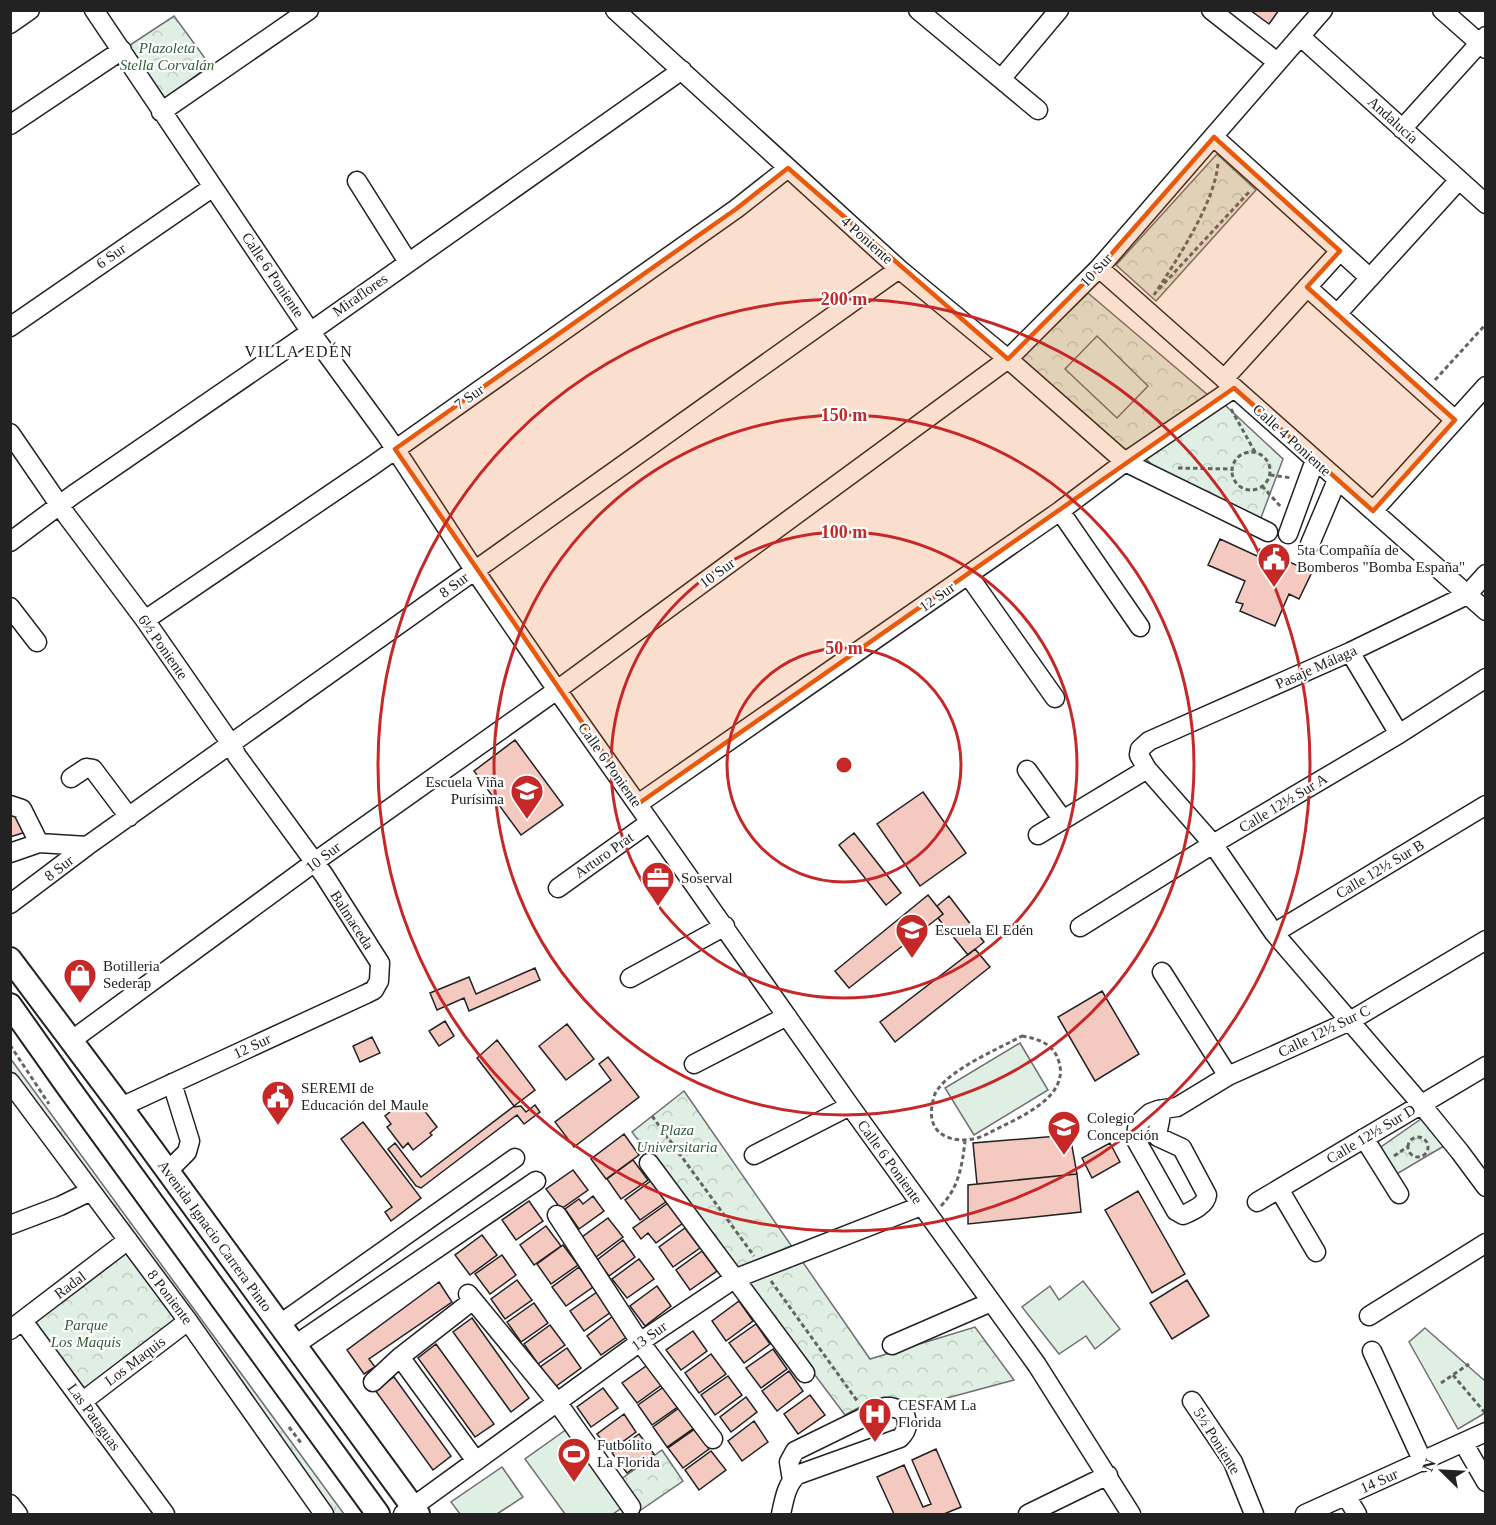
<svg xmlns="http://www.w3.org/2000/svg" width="1496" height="1525" font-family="Georgia,serif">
<defs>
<pattern id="grass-tufts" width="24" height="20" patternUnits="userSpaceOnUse" patternTransform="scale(1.5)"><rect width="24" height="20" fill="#e0efe3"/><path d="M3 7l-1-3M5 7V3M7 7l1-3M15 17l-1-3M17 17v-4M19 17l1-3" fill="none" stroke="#c0cdc2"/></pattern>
<pattern id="forest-crowns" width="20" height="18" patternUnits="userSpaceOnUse" patternTransform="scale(1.5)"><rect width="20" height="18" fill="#e0efe3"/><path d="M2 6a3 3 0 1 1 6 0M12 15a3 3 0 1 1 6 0" fill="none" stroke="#c0cdc2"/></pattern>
</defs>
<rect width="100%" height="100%" fill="#fff"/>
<path fill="url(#grass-tufts)" stroke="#6f6f6f" stroke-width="1.5" d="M10,1058L344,1514H334L190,1314L11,1074Z"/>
<path fill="url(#forest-crowns)" stroke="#6f6f6f" stroke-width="1.5" d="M174,16L210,65L161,102L124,49Z
M1217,154L1256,190L1156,301L1116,265Z
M1088,293L1209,396L1112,462L1008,371Z
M1225,405L1283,459L1259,523L1169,481L1145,458Z
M684,1091L870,1359L975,1327L1014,1380L936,1401L875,1399L845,1415L632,1132Z
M1421,1119L1444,1146L1395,1175L1378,1149Z
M127,1247L180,1319L76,1398L20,1327Z
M662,1450L683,1481L638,1512L617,1482Z"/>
<path fill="#e0efe3" stroke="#6f6f6f" stroke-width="1.5" d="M1097,336L1148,386L1117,418L1065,369Z
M1020,1043L1048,1090L974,1135L945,1088Z
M1083,1281L1120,1329L1095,1349L1086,1336L1059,1354L1022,1307L1050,1286L1059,1300Z
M1425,1328L1485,1381V1413L1458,1429L1409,1342Z
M567,1429L623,1507L613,1514H565L525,1459Z
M502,1467L523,1497L497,1514H460L451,1502Z"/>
<path fill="#f3c9c0" stroke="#222" stroke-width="1.5" d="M1250,10H1279L1269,24Z
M1220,539L1257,556L1260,549L1312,572L1299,599L1289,594L1275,626L1240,611L1243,604L1236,602L1245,581L1208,565Z
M515,740L563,805L521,835L474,771Z
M923,792L966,853L920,886L877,824Z
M18,812L26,832L10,837V816Z
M854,833L901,893L886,905L839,845Z
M928,895L943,914L849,988L835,971Z
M949,896L984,942L968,955L938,918L943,914L937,906Z
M975,949L990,967L895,1042L880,1022Z
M535,968L540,980L469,1011L464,998L437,1010L430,993L469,977L476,994Z
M1102,991L1139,1054L1095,1081L1058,1017Z
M445,1021L454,1036L439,1046L429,1031Z
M567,1024L594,1059L566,1080L539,1046Z
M372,1037L380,1053L360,1062L353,1046Z
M497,1040L535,1090L514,1106L477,1058Z
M608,1057L639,1097L574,1147L555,1122L611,1080L599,1064Z
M417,1101L437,1127L430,1133L432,1135L413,1150L408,1143L403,1148L387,1127L391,1124L385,1116L400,1104L405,1111Z
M535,1105L540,1112L524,1124L517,1115L421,1188L416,1186L388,1149L395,1143L421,1177L513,1107L521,1106L526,1112Z
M363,1122L421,1198L391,1221L385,1212L392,1207L341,1139Z
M624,1134L639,1155L606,1179L591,1159Z
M1070,1135L1077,1174L977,1184L973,1143Z
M1110,1143L1120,1162L1092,1178L1082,1158Z
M633,1160L648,1180L621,1199L607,1179Z
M573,1170L588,1190L561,1209L546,1189Z
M1077,1174L1081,1212L968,1224V1185Z
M652,1180L667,1201L640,1220L625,1200Z
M1138,1191L1185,1274L1152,1293L1105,1210Z
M593,1196L604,1211L579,1229L565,1209L579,1199L583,1204Z
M529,1201L543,1221L516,1240L502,1220Z
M668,1203L683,1223L656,1243L648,1233L641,1239L633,1228Z
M608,1218L623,1237L596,1257L582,1237Z
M546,1226L561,1246L534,1265L520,1245Z
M685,1228L700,1248L673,1267L659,1247Z
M482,1235L497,1255L470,1275L455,1255Z
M623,1240L635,1257L609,1276L597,1260Z
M563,1245L578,1265L551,1284L537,1264Z
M702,1251L717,1271L690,1290L676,1270Z
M502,1255L516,1275L490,1294L475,1274Z
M639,1259L654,1279L627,1298L612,1279Z
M579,1267L593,1287L566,1306L552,1287Z
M517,1280L532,1300L505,1319L491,1299Z
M1187,1280L1209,1316L1172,1339L1150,1303Z
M439,1282L452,1302L369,1359L375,1367L364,1374L347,1350Z
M657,1286L671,1306L645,1326L630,1306Z
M597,1292L611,1312L584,1331L570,1311Z
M739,1301L753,1321L726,1341L712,1321Z
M534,1303L548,1323L521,1342L507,1322Z
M613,1316L628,1336L601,1355L587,1336Z
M472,1318L529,1398L511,1412L453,1332Z
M756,1324L770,1344L744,1363L729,1343Z
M550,1325L565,1345L538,1364L524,1344Z
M693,1331L707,1351L681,1370L666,1350Z
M436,1344L494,1424L475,1437L418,1358Z
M567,1348L581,1368L555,1387L540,1367Z
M773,1349L787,1369L761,1388L746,1368Z
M711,1354L726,1374L699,1393L685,1373Z
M649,1364L663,1384L637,1403L622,1383Z
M789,1371L803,1391L777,1411L762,1391Z
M728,1376L742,1395L715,1415L701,1395Z
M394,1377L451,1456L433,1470L375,1390Z
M665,1386L679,1406L652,1425L638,1405Z
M603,1388L618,1408L591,1427L577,1407Z
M810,1395L825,1415L798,1434L784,1414Z
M746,1397L757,1412L731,1432L720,1417Z
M679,1408L694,1428L667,1447L653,1427Z
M624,1414L636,1432L610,1451L597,1434Z
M754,1421L768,1442L742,1461L728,1441Z
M695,1429L709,1449L683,1468L668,1448Z
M639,1434L654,1454L627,1473L612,1453Z
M936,1449L961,1507L944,1514H894L877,1477L904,1465L923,1507L931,1504L912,1460Z
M711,1451L726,1470L699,1490L685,1470Z"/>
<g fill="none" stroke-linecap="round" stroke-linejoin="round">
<defs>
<path id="minor" d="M94,10L310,331L386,435L475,571L557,690L850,1106L1037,1365L1131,1514
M615,10L899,269L1008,359L1125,462L1268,532
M918,10L1038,110
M1211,10L1277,62
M1442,10L1486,49
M10,24L30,10
M1301,37L1486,204
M1001,79L1059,10
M161,112L309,10
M10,125L122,50
M1402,129L1486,36
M1214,137L1370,278
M357,181L408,262
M1099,268L1486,611
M1307,287L1455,420
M1337,314L1459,180
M10,327L213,187
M1224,379L1340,251
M10,433L67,516L145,620L231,744L237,756L324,875L380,963L379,981L374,990L366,994L121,1107
M1060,511L1140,627
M1373,511L1486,386
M1288,534L1315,460
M10,542L73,495L293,344L682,70
M1310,544L1337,480
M1486,574L1467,595L1350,652L1149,741L1140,749L1139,755L1147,769L1213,844L1274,933L1421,1104L1460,1152L1486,1187
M968,575L1055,698
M10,607L37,642
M145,620L372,466L736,209L788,168
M1350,652L1399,734
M1027,770L1063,820
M71,778L86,768L93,769L129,817
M638,804L1060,511L1125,462L1234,388
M10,805L22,809L39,843L10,853
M1038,835L1147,769
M39,843L87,846
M558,888L650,822
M10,904L87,846L899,269
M1080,927L1213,844L1399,734L1486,678
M1274,933L1486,805
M1162,972L1228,1076
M630,978L725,926
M72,1040L323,856L557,690L1008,359L1099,268L1323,10
M694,1064L787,1016
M10,1082L188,1321L324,1514
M1158,1110C1164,1119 1156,1127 1158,1137L1182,1148L1207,1195C1206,1205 1192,1211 1183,1215L1176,1211L1136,1140L1137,1128L1141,1121L1150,1113L1158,1110L1177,1107L1228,1076L1350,1021L1486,940
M1364,1138L1399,1194
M754,1155L850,1106
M649,1163L805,1373
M168,1171L187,1152L190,1141L172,1083
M1279,1189L1316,1252
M1257,1202L1486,1066
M557,1215L640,1342L713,1439
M10,1225L60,1206L91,1191
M468,1294L557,1402L631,1507
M1369,1316L1486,1243
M23,1321L165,1514
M280,1324L515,1158
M10,1330L128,1240
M295,1345L536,1181
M892,1345L991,1302
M1372,1351L1423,1462
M400,1357L476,1461
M373,1382L400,1357L472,1301
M83,1401L188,1321
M1192,1401L1233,1462L1254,1514
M1464,1444L1486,1482
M1346,1496L1357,1514
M10,1504L18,1514
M403,1514L640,1342L734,1279L921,1206
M781,1514C784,1501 786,1485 797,1475L900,1438C909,1429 908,1423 904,1411L891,1407H885L795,1451L789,1462L792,1480
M1028,1514L1108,1475
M1305,1514L1486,1432"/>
<path id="major" d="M10,959L121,1107L418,1514
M10,1005L68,1087L378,1514"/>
</defs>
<use href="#minor" stroke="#222" stroke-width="21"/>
<use href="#major" stroke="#222" stroke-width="26"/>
<path stroke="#646464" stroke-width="3" stroke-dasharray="4.5 3" stroke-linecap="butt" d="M1159,289L1250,191
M1154,295C1176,261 1215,203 1218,163
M1435,380L1486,324
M1231,409L1255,452
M1232 471a19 19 0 1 1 38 0a19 19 0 1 1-38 0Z
M1178,468L1233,469
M1270,475L1292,478
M1262,486L1281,507
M1022,1036C1039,1039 1054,1044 1059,1062C1070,1099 1015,1119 989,1133C965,1147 926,1141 932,1106C933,1101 934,1093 938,1089C953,1068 998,1049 1022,1036Z
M10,1045L49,1104
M652,1116L754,1256
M1408 1147a10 10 0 1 1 20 0a10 10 0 1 1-20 0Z
M1394,1156L1407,1147
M941,1206C959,1187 962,1166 965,1141
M771,1281L858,1402
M1453,1375L1486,1414
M1441,1383L1469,1364
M289,1427L301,1443"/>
<use href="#minor" stroke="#fff" stroke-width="18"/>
<use href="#major" stroke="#fff" stroke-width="22"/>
</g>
<path fill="#e8590c" fill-opacity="0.2" stroke="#e8590c" stroke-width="4.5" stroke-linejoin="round" d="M1214,137L1340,251L1307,287L1455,420L1373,511L1234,388L638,804L395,449L736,209L788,168L1008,359L1099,268Z"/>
<g fill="none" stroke="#c62828" stroke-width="3">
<circle cx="844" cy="765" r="117"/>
<circle cx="844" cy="765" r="233"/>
<circle cx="844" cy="765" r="350"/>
<circle cx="844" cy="765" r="466"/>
</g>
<defs>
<symbol id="civic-pin" viewBox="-11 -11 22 30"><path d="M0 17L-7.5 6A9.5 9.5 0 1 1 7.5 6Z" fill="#c62828" stroke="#fff"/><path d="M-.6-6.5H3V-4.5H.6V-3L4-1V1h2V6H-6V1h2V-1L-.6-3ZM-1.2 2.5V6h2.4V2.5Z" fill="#fff"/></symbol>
<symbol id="school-pin" viewBox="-11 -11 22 30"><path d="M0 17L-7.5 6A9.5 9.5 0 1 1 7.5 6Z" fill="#c62828" stroke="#fff"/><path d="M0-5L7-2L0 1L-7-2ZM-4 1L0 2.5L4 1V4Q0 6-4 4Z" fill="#fff"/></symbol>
<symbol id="office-pin" viewBox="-11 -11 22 30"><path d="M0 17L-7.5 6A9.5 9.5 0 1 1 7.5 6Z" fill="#c62828" stroke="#fff"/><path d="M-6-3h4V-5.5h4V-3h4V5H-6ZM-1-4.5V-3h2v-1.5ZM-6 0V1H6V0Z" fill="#fff"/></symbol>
<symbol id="shop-pin" viewBox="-11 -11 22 30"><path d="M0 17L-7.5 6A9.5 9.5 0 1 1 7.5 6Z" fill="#c62828" stroke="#fff"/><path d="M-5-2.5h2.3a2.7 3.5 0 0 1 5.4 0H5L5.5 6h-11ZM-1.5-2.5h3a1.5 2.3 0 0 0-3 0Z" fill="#fff"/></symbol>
<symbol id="hospital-pin" viewBox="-11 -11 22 30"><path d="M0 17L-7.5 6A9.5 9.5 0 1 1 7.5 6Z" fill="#c62828" stroke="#fff"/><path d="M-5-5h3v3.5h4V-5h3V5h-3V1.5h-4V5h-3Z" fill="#fff"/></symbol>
<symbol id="stadium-pin" viewBox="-11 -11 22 30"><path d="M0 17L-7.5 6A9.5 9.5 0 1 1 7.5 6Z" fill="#c62828" stroke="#fff"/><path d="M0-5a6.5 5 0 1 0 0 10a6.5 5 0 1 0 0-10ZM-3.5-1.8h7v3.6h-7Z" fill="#fff"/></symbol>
</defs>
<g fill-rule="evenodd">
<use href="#civic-pin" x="1255" y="540" width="38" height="52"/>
<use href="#school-pin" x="508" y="772" width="38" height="52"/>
<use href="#office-pin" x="639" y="859" width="38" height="52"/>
<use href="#school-pin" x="893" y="911" width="38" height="52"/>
<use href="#shop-pin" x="61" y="956" width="38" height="52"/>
<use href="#civic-pin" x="259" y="1078" width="38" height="52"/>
<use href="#school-pin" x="1045" y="1108" width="38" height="52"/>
<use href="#hospital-pin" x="856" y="1395" width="38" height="52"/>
<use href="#stadium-pin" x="555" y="1435" width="38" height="52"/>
</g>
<g text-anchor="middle" stroke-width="4.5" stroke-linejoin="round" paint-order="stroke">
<g font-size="15" font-style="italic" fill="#2f5e38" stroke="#fff">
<text x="167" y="53">Plazoleta<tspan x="167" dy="17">Stella Corvalán</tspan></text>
<text x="677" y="1135">Plaza<tspan x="677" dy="17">Universitaria</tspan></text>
<text x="86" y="1330">Parque<tspan x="86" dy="17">Los Maquis</tspan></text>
</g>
<g font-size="15" fill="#222" stroke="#fff">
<text transform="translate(1393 120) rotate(42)" y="5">Andalucía</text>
<text transform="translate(867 240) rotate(42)" y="5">4 Poniente</text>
<text transform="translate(111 256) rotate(-35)" y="5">6 Sur</text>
<text transform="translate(1096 270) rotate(-47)" y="5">10 Sur</text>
<text transform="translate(273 275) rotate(56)" y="5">Calle 6 Poniente</text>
<text transform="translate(360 295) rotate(-35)" y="5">Miraflores</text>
<text transform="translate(469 397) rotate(-35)" y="5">7 Sur</text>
<text transform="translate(1292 440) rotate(42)" y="5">Calle 4 Poniente</text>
<text transform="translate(717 573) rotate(-36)" y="5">10 Sur</text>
<text transform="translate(454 585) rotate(-36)" y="5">8 Sur</text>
<text transform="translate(937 597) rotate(-35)" y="5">12 Sur</text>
<text transform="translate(163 647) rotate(55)" y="5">6½ Poniente</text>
<text transform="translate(1316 667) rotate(-24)" y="5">Pasaje Málaga</text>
<text transform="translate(610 765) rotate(55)" y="5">Calle 6 Poniente</text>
<text transform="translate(1283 803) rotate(-31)" y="5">Calle 12½ Sur A</text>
<text transform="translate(604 855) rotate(-35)" y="5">Arturo Prat</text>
<text transform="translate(323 857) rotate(-37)" y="5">10 Sur</text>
<text transform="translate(59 868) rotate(-37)" y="5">8 Sur</text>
<text transform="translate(1380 869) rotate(-31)" y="5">Calle 12½ Sur B</text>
<text transform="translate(352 920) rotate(57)" y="5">Balmaceda</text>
<text transform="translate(1324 1031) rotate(-26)" y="5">Calle 12½ Sur C</text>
<text transform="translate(252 1046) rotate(-25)" y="5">12 Sur</text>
<text transform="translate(1371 1134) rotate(-31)" y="5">Calle 12½ Sur D</text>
<text transform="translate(890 1162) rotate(54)" y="5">Calle 6 Poniente</text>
<text transform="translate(215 1236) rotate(54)" y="5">Avenida Ignacio Carrera Pinto</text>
<text transform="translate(70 1285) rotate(-37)" y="5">Radal</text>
<text transform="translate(170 1297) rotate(53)" y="5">8 Poniente</text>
<text transform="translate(649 1336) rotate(-35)" y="5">13 Sur</text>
<text transform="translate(135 1361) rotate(-37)" y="5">Los Maquis</text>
<text transform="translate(94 1417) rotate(54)" y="5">Las Pataguas</text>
<text transform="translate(1217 1441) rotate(58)" y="5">5½ Poniente</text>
<text transform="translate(1379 1481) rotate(-24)" y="5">14 Sur</text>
</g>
<g font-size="15" fill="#222" stroke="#fff" text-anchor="start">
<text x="1297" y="555">5ta Compañía de<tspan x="1297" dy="17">Bomberos "Bomba España"</tspan></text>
<text x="504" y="787" text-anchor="end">Escuela Viña<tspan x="504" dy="17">Purísima</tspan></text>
<text x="681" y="883">Soserval</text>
<text x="935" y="935">Escuela El Edén</text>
<text x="103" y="971">Botilleria<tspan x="103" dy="17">Sederap</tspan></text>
<text x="301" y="1093">SEREMI de<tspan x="301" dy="17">Educación del Maule</tspan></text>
<text x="1087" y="1123">Colegio<tspan x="1087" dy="17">Concepción</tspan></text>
<text x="898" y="1410">CESFAM La<tspan x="898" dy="17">Florida</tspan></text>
<text x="597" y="1450">Futbolito<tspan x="597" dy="17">La Florida</tspan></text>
</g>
<g font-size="16" letter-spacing="1.5" fill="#222" stroke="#fff">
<text x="299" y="357">VILLA EDÉN</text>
</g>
</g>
<circle cx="844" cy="765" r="9" fill="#c62828" stroke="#fff" stroke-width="3"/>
<g font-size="18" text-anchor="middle" font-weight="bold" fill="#c62828" stroke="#fff" stroke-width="4.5" stroke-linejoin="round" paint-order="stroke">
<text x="844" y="305">200 m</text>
<text x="844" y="421">150 m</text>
<text x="844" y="538">100 m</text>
<text x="844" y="654">50 m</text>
</g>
<rect width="1496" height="1525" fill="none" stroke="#222222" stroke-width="24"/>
<g transform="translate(1442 1471) rotate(294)" stroke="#ffffff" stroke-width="4.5" paint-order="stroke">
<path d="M0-4.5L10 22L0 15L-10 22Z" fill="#222222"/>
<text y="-9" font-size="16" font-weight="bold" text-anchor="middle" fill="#222222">N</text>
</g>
</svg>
